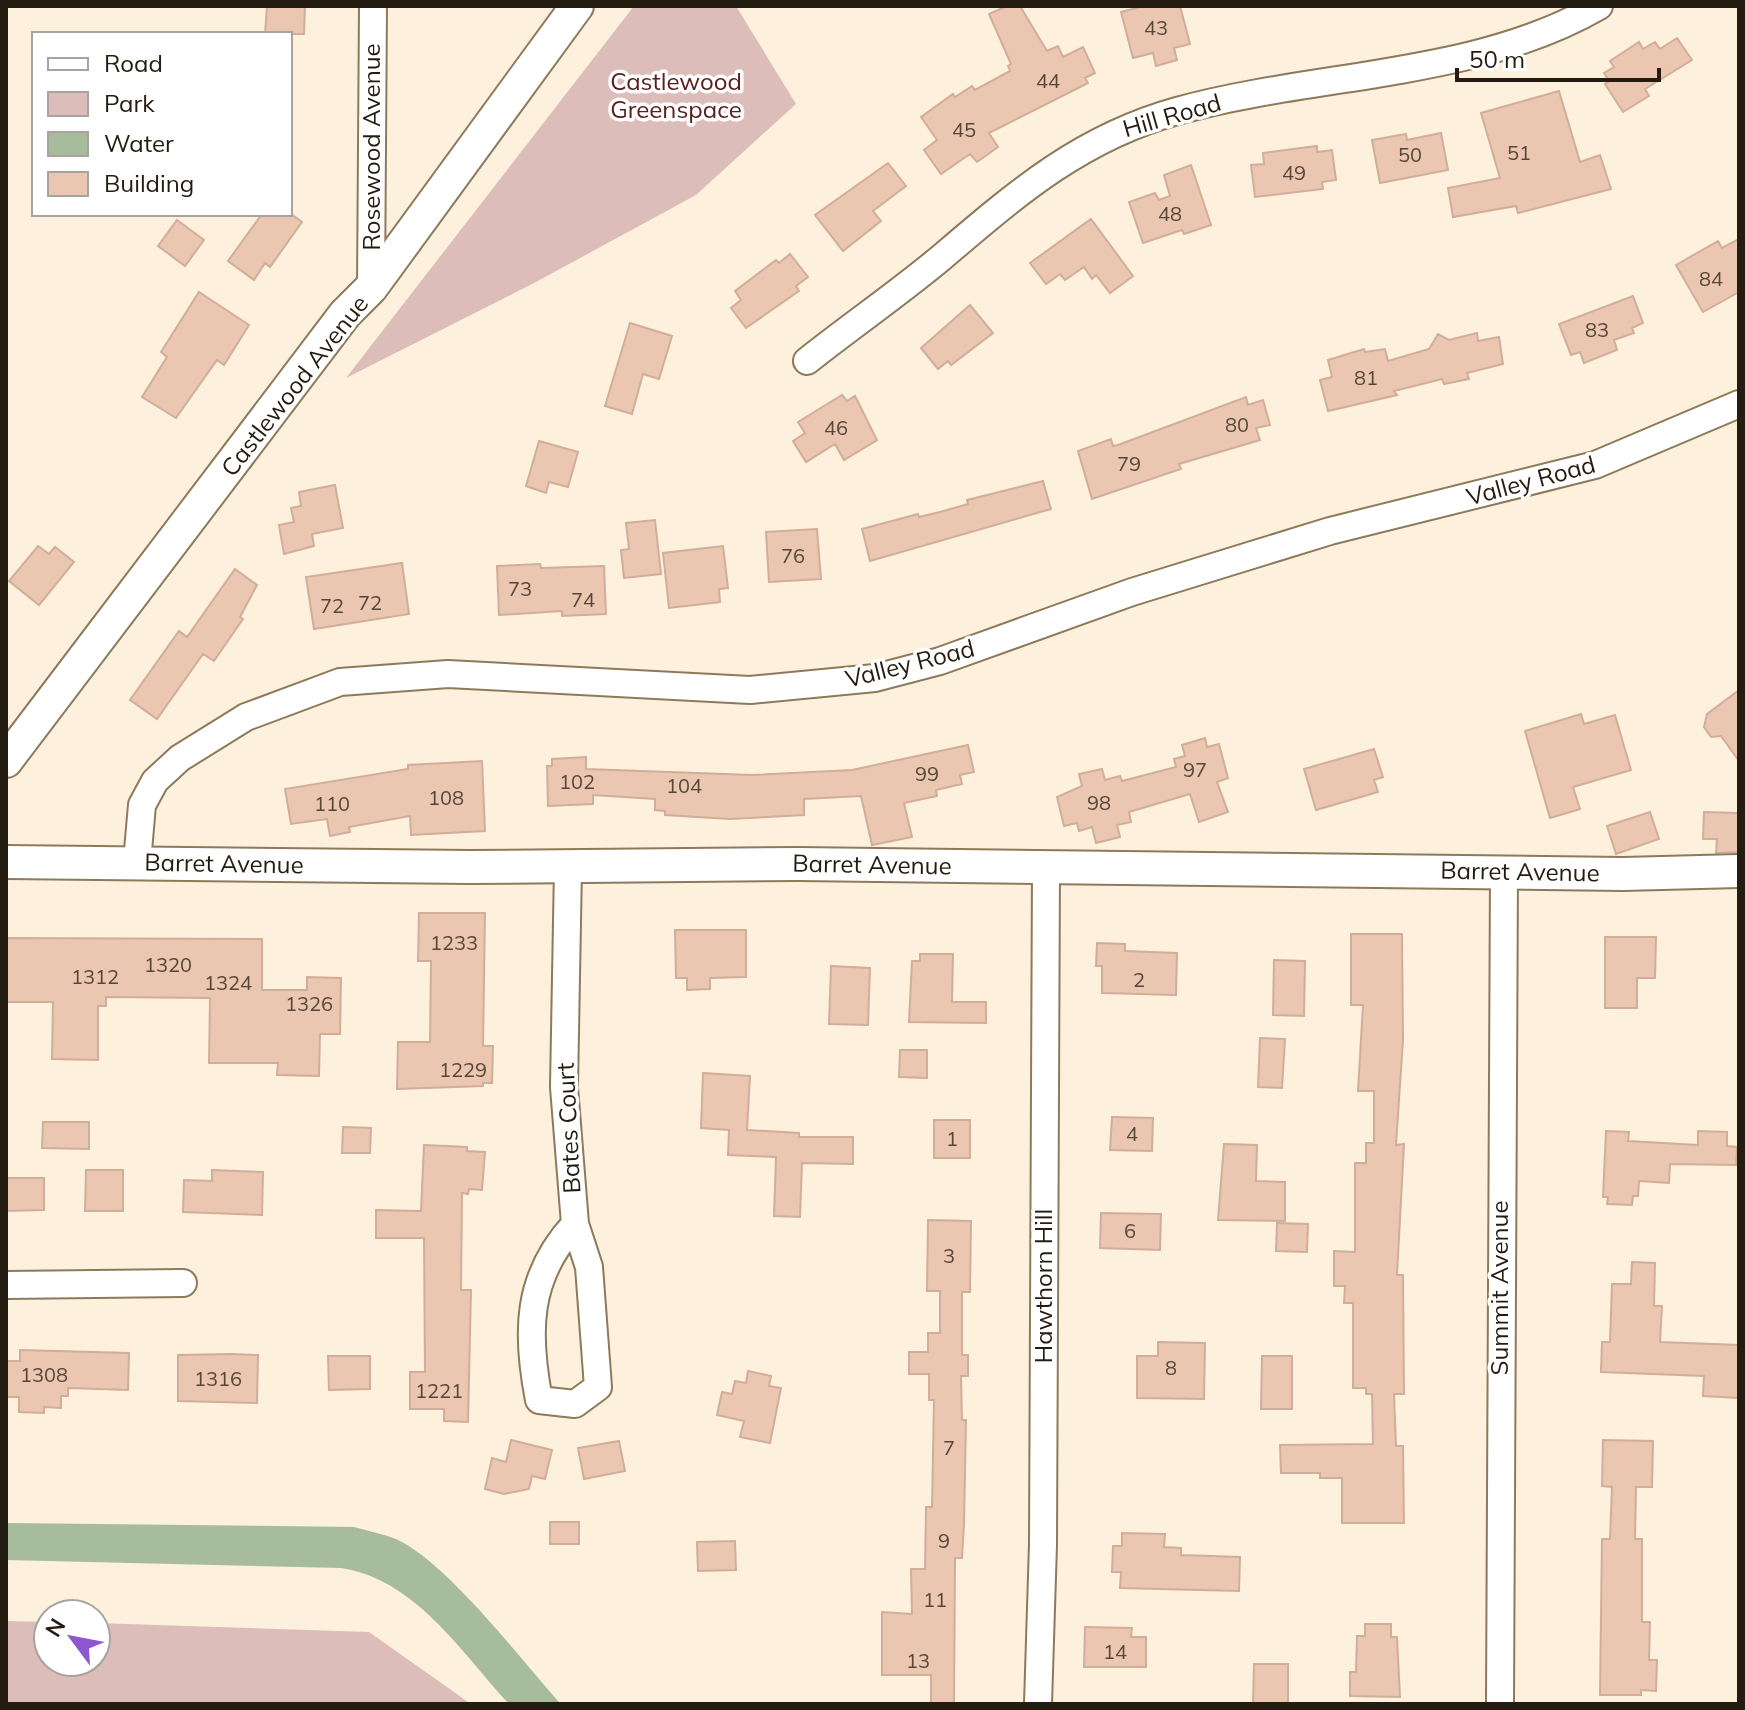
<svg xmlns="http://www.w3.org/2000/svg" width="1745" height="1710" font-family="Mulish,sans-serif">
<rect width="100%" height="100%" fill="#fdf0dc"/>
<path fill="#dcbdba" d="M634,6H736L796,104L696,195L536,282L346,378Z
M6,1621L48,1622V1662H96V1623L369,1632L471,1704H6Z"/>
<path fill="#a6bc9b" d="M6,1523L354,1527C368,1531 383,1534 396,1539C447,1562 521,1660 561,1704H509C461,1652 415,1579 341,1568L6,1560Z"/>
<path fill="#ebc6b1" stroke="#d1ae9a" stroke-width="2" d="M267,6H305L304,34H265Z
M1007,6H1020L1047,51L1058,46L1063,57L1083,47L1095,73L1085,78L1088,83L989,133L998,147L977,162L970,154L941,174L924,150L937,140L921,117L953,94L955,97L972,86L975,90L1010,71L1008,66L1011,64L989,14Z
M1144,6H1180L1190,44L1174,48L1177,60L1156,66L1153,53L1133,58L1121,12Z
M1677,38L1692,60L1645,89L1649,96L1623,112L1605,84L1609,81L1604,73L1614,67L1610,61L1639,42L1643,49L1655,42L1660,49Z
M1559,91L1580,162L1600,155L1611,189L1518,213L1516,206L1453,217L1448,188L1500,178L1481,113Z
M1441,133L1448,170L1380,183L1372,140L1406,134L1407,140Z
M1317,146V152L1332,150L1336,180L1322,182L1323,189L1255,197L1251,165L1264,164L1263,153Z
M888,163L906,186L873,211L881,221L843,251L815,215Z
M1191,165L1211,225L1184,234L1182,230L1143,243L1129,202L1155,193L1159,200L1170,196L1164,175Z
M262,214H291L302,222L270,267L265,263L254,280L228,261Z
M1091,219L1133,276L1110,293L1096,275L1092,279L1084,267L1065,280L1060,274L1046,284L1030,263Z
M177,220L204,240L185,266L158,246Z
M1739,239V292L1703,312L1676,265L1718,241L1722,248Z
M790,254L808,277L796,286L799,291L746,328L731,308L741,300L735,291L776,260L779,263Z
M199,292L249,325L224,365L217,360L176,418L142,397L167,357L161,352Z
M1633,296L1643,323L1632,328L1634,333L1614,340L1617,350L1584,363L1580,352L1571,355L1559,324Z
M970,305L993,333L951,365L948,361L938,369L921,348Z
M630,323L672,336L659,379L643,374L632,414L605,406Z
M1477,333L1478,341L1499,337L1503,364L1467,373L1469,379L1444,384L1442,379L1394,391L1397,395L1328,411L1320,380L1332,377L1328,360L1364,349L1365,352L1385,349L1388,361L1429,349L1438,334L1449,340Z
M842,395L847,401L855,396L877,440L844,460L835,444L806,462L793,441L805,433L798,422Z
M1246,397L1248,405L1263,400L1270,425L1256,428L1260,440L1179,464L1181,469L1092,499L1078,451L1111,439L1113,446L1118,445Z
M539,441L578,452L568,487L549,482L546,493L526,486Z
M1043,481L1051,509L870,561L862,529L918,514L919,517L940,512L968,504L967,500Z
M335,485L343,528L312,534L314,546L284,554L279,525L294,522L291,508L301,506L299,492Z
M655,520L661,574L624,578L621,550L629,549L626,523Z
M817,529L821,579L769,582L766,532Z
M38,546L49,554L55,547L74,562L39,605L9,581Z
M723,546L728,588L719,589L720,602L669,608L663,553Z
M402,563L409,614L314,629L306,577Z
M540,564L541,568L604,566L606,614L562,616V611L499,615L497,566Z
M235,569L257,585L240,617L243,619L214,661L203,654L157,719L130,700L179,631L187,637Z
M1739,690V761L1721,736L1711,737L1704,727L1707,714Z
M1581,714L1584,724L1615,715L1631,770L1573,787L1580,809L1550,818L1525,731Z
M1205,738L1207,747L1219,744L1228,778L1217,782L1228,812L1199,822L1190,794L1129,812L1131,822L1117,825L1120,837L1096,843L1092,827L1079,831L1077,823L1064,826L1057,797L1082,786L1079,774L1102,769L1105,780L1120,776L1122,781L1176,767L1174,759L1185,756L1182,745Z
M968,745L974,772L960,775L962,784L936,790L937,796L904,803L912,837L872,845L861,796L804,799V815L730,819L665,815V811L655,810V799L593,795V804L548,806L547,766H552V759L586,757V769L752,775L852,770Z
M1374,749L1383,777L1374,780L1378,792L1316,810L1304,769Z
M482,761L485,831L411,835L410,816L349,827L350,832L330,836L327,819L291,824L285,789L408,769V765Z
M1650,812L1659,839L1616,854L1607,826Z
M1704,812L1739,813V852L1716,853L1717,839H1703Z
M419,913H485L483,1046H493L492,1083H483V1086L397,1089L398,1042H430L431,961H418Z
M675,930H746V977L710,978V989L687,990V978H676Z
M1351,934H1402L1403,1040L1396,1145L1404,1144L1397,1275H1403L1404,1394H1394L1396,1446H1403L1404,1523H1342V1478H1320V1473H1281L1280,1445L1373,1444L1372,1394H1366V1388H1353V1303H1344L1345,1286H1334V1251L1355,1252V1163H1366V1143H1374V1091H1358L1363,1005H1351Z
M1605,937H1656L1655,978H1637V1008H1605Z
M6,938L262,939V990H307V977L341,978L340,1034H320L319,1076L277,1075L278,1063H209L210,998L106,997V1006H98V1060L52,1059L53,1002H6Z
M1097,943L1125,944V951L1177,953L1176,995L1102,993V966H1096Z
M920,954H953L952,1002H986V1023L909,1022L912,961H920Z
M1274,960L1305,961L1304,1016L1273,1015Z
M831,966L870,968L868,1025L829,1024Z
M1260,1038L1285,1039L1282,1088L1258,1087Z
M900,1050H927V1078L899,1077Z
M703,1073L750,1076L747,1130L799,1133V1137H853V1164L802,1163L800,1217L774,1216L776,1157L728,1155L729,1130L701,1128Z
M1112,1117L1153,1118L1152,1151L1110,1150Z
M934,1120H970V1158H934Z
M43,1122H89V1149L42,1148Z
M343,1127L371,1128L370,1153H342Z
M1606,1131L1629,1132L1628,1141L1698,1145V1131L1727,1132V1146L1737,1147L1736,1165L1670,1164L1669,1183L1639,1181L1638,1196H1633L1632,1205L1607,1204L1608,1197H1603Z
M1224,1144L1257,1145L1256,1181L1285,1182V1221L1218,1220Z
M424,1145L467,1147V1151L485,1152L482,1190L469,1189L468,1194L462,1193L461,1290H471L468,1422L444,1421V1409H410V1372H425L424,1238H376V1210L421,1211Z
M86,1170H123V1211H85Z
M212,1170L263,1172L262,1215L183,1212L184,1180L212,1181Z
M6,1178H44V1210L6,1211Z
M1101,1213L1161,1214L1160,1250L1100,1248Z
M928,1220L971,1221L970,1292H962V1355H968V1376H961L962,1420H966L964,1524L962,1558H955L954,1704H931V1675H882V1612L912,1614L911,1569H925L926,1507H932L934,1400H929V1374H909V1352H928V1333H940V1291H927Z
M1277,1223L1308,1224L1307,1252L1276,1251Z
M1632,1262L1655,1263L1654,1306H1662L1660,1342L1739,1345L1738,1398L1703,1396L1704,1376L1601,1372L1602,1342H1610L1612,1284H1631Z
M1158,1342L1205,1343L1204,1399L1137,1398V1356H1158Z
M20,1350L129,1353L128,1390L68,1388V1396H61V1408L44,1407V1413L19,1412V1397H6V1361H20Z
M231,1354L258,1355L257,1403L178,1401V1355Z
M328,1356H370V1389L329,1390Z
M1262,1356H1292V1409H1261Z
M748,1371L771,1376L769,1386L781,1388L770,1443L740,1437L744,1421L717,1415L722,1392L732,1394L735,1381L746,1383Z
M511,1440L552,1450L545,1479L532,1476L529,1489L504,1494L485,1489L492,1458L506,1462Z
M1603,1440L1653,1441L1652,1487H1636L1635,1539H1642V1622H1650L1649,1660H1657L1656,1691L1641,1690V1695H1600L1602,1539H1610L1612,1487L1602,1486Z
M619,1441L625,1471L584,1479L578,1448Z
M550,1522H579V1544H550Z
M1122,1533L1165,1534L1164,1547L1181,1548V1555L1240,1557L1239,1591L1120,1588L1121,1572H1112L1113,1546H1122Z
M735,1541L736,1570L698,1571L697,1542Z
M1365,1624H1391V1637H1397L1400,1697L1350,1696V1672H1356L1357,1636H1365Z
M1085,1627L1132,1628L1131,1637H1146V1667H1084Z
M1254,1664H1288V1704H1253Z"/>
<g fill="none" stroke-linecap="round" stroke-linejoin="round">
<defs>
<path id="minor" d="M371,288L373,6
M807,361C851,326 899,293 942,257C1016,194 1080,138 1177,111C1313,73 1475,78 1599,6
M137,862L142,805L155,781L180,758L246,717L340,682L448,674L750,690L875,678L940,661L1132,592L1330,531L1595,465L1739,404
M568,867L564,1087L575,1224L589,1267L598,1387L575,1404L539,1400C526,1333 526,1277 575,1224
M6,1285L183,1283
M1038,1704L1043,1544L1046,867
M1500,1704L1504,873"/>
<path id="tertiary" d="M6,761L345,314L371,288L577,6
M6,862L470,867L798,864L1623,874L1739,871"/>
</defs>
<use href="#minor" stroke="#8d7a5b" stroke-width="30"/>
<use href="#tertiary" stroke="#8d7a5b" stroke-width="36"/>
<use href="#minor" stroke="#fff" stroke-width="26"/>
<use href="#tertiary" stroke="#fff" stroke-width="32"/>
</g>
<g text-anchor="middle" stroke-width="7" stroke-linejoin="round" paint-order="stroke">
<g font-size="20" fill="#564638">
<text x="1156" y="35">43</text>
<text x="1048" y="88">44</text>
<text x="964" y="137">45</text>
<text x="1519" y="160">51</text>
<text x="1410" y="162">50</text>
<text x="1294" y="180">49</text>
<text x="1170" y="221">48</text>
<text x="1711" y="286">84</text>
<text x="1597" y="337">83</text>
<text x="1366" y="385">81</text>
<text x="1237" y="432">80</text>
<text x="836" y="435">46</text>
<text x="1129" y="471">79</text>
<text x="793" y="563">76</text>
<text x="520" y="596">73</text>
<text x="583" y="607">74</text>
<text x="370" y="610">72</text>
<text x="332" y="613">72</text>
<text x="1195" y="777">97</text>
<text x="927" y="781">99</text>
<text x="577" y="789">102</text>
<text x="684" y="793">104</text>
<text x="446" y="805">108</text>
<text x="1099" y="810">98</text>
<text x="332" y="811">110</text>
<text x="454" y="950">1233</text>
<text x="168" y="972">1320</text>
<text x="95" y="984">1312</text>
<text x="1139" y="987">2</text>
<text x="228" y="990">1324</text>
<text x="309" y="1011">1326</text>
<text x="463" y="1077">1229</text>
<text x="1132" y="1141">4</text>
<text x="952" y="1146">1</text>
<text x="1130" y="1238">6</text>
<text x="949" y="1263">3</text>
<text x="1171" y="1375">8</text>
<text x="44" y="1382">1308</text>
<text x="218" y="1386">1316</text>
<text x="439" y="1398">1221</text>
<text x="949" y="1455">7</text>
<text x="944" y="1548">9</text>
<text x="935" y="1607">11</text>
<text x="1115" y="1659">14</text>
<text x="918" y="1668">13</text>
</g>
<g font-size="24" fill="#58211f" stroke="#fff">
<text x="676" y="90">Castlewood<tspan x="676" dy="28">Greenspace</tspan></text>
</g>
<g font-size="24" fill="#241c10" stroke="#fff">
<text transform="translate(1172 116) rotate(-16)" y="8">Hill Road</text>
<text transform="translate(372 147) rotate(-90)" y="8">Rosewood Avenue</text>
<text transform="translate(295 386) rotate(-52)" y="8">Castlewood Avenue</text>
<text transform="translate(1531 481) rotate(-15)" y="8">Valley Road</text>
<text transform="translate(910 664) rotate(-14)" y="8">Valley Road</text>
<text transform="translate(224 864) rotate(1)" y="8">Barret Avenue</text>
<text transform="translate(872 865) rotate(1)" y="8">Barret Avenue</text>
<text transform="translate(1520 872) rotate(1)" y="8">Barret Avenue</text>
<text transform="translate(569 1128) rotate(-93)" y="8">Bates Court</text>
<text transform="translate(1044 1286) rotate(-90)" y="8">Hawthorn Hill</text>
<text transform="translate(1500 1288) rotate(-90)" y="8">Summit Avenue</text>
</g>
</g>
<rect width="1745" height="1710" fill="none" stroke="#241c10" stroke-width="16"/>
<rect x="32" y="32" width="260" height="184" fill="#ffffff" stroke="#a7a49f" stroke-width="2"/>
<rect x="48" y="58" width="40" height="12" fill="#ffffff" stroke="#a7a49f" stroke-width="2"/>
<text x="104" y="72" font-size="24" fill="#241c10">Road</text>
<rect x="48" y="92" width="40" height="24" fill="#dcbdba" stroke="#a7a49f" stroke-width="2"/>
<text x="104" y="112" font-size="24" fill="#241c10">Park</text>
<rect x="48" y="132" width="40" height="24" fill="#a6bc9b" stroke="#a7a49f" stroke-width="2"/>
<text x="104" y="152" font-size="24" fill="#241c10">Water</text>
<rect x="48" y="172" width="40" height="24" fill="#ebc6b1" stroke="#a7a49f" stroke-width="2"/>
<text x="104" y="192" font-size="24" fill="#241c10">Building</text>
<g transform="translate(72 1638) rotate(302)"><circle r="38" fill="#ffffff" stroke="#a7a49f" stroke-width="2"/>
<path d="M0-6L14 30L0 20L-14 30Z" fill="#8c57cf"/>
<text y="-12" font-size="22" font-weight="bold" text-anchor="middle" fill="#241c10">N</text>
</g>
<path d="M1457 68v12h202v-12" fill="none" stroke="#241c10" stroke-width="4"/>
<text x="1469" y="68" font-size="24" fill="#241c10" stroke="#ffffff" stroke-width="6" paint-order="stroke">50 m</text>
</svg>
